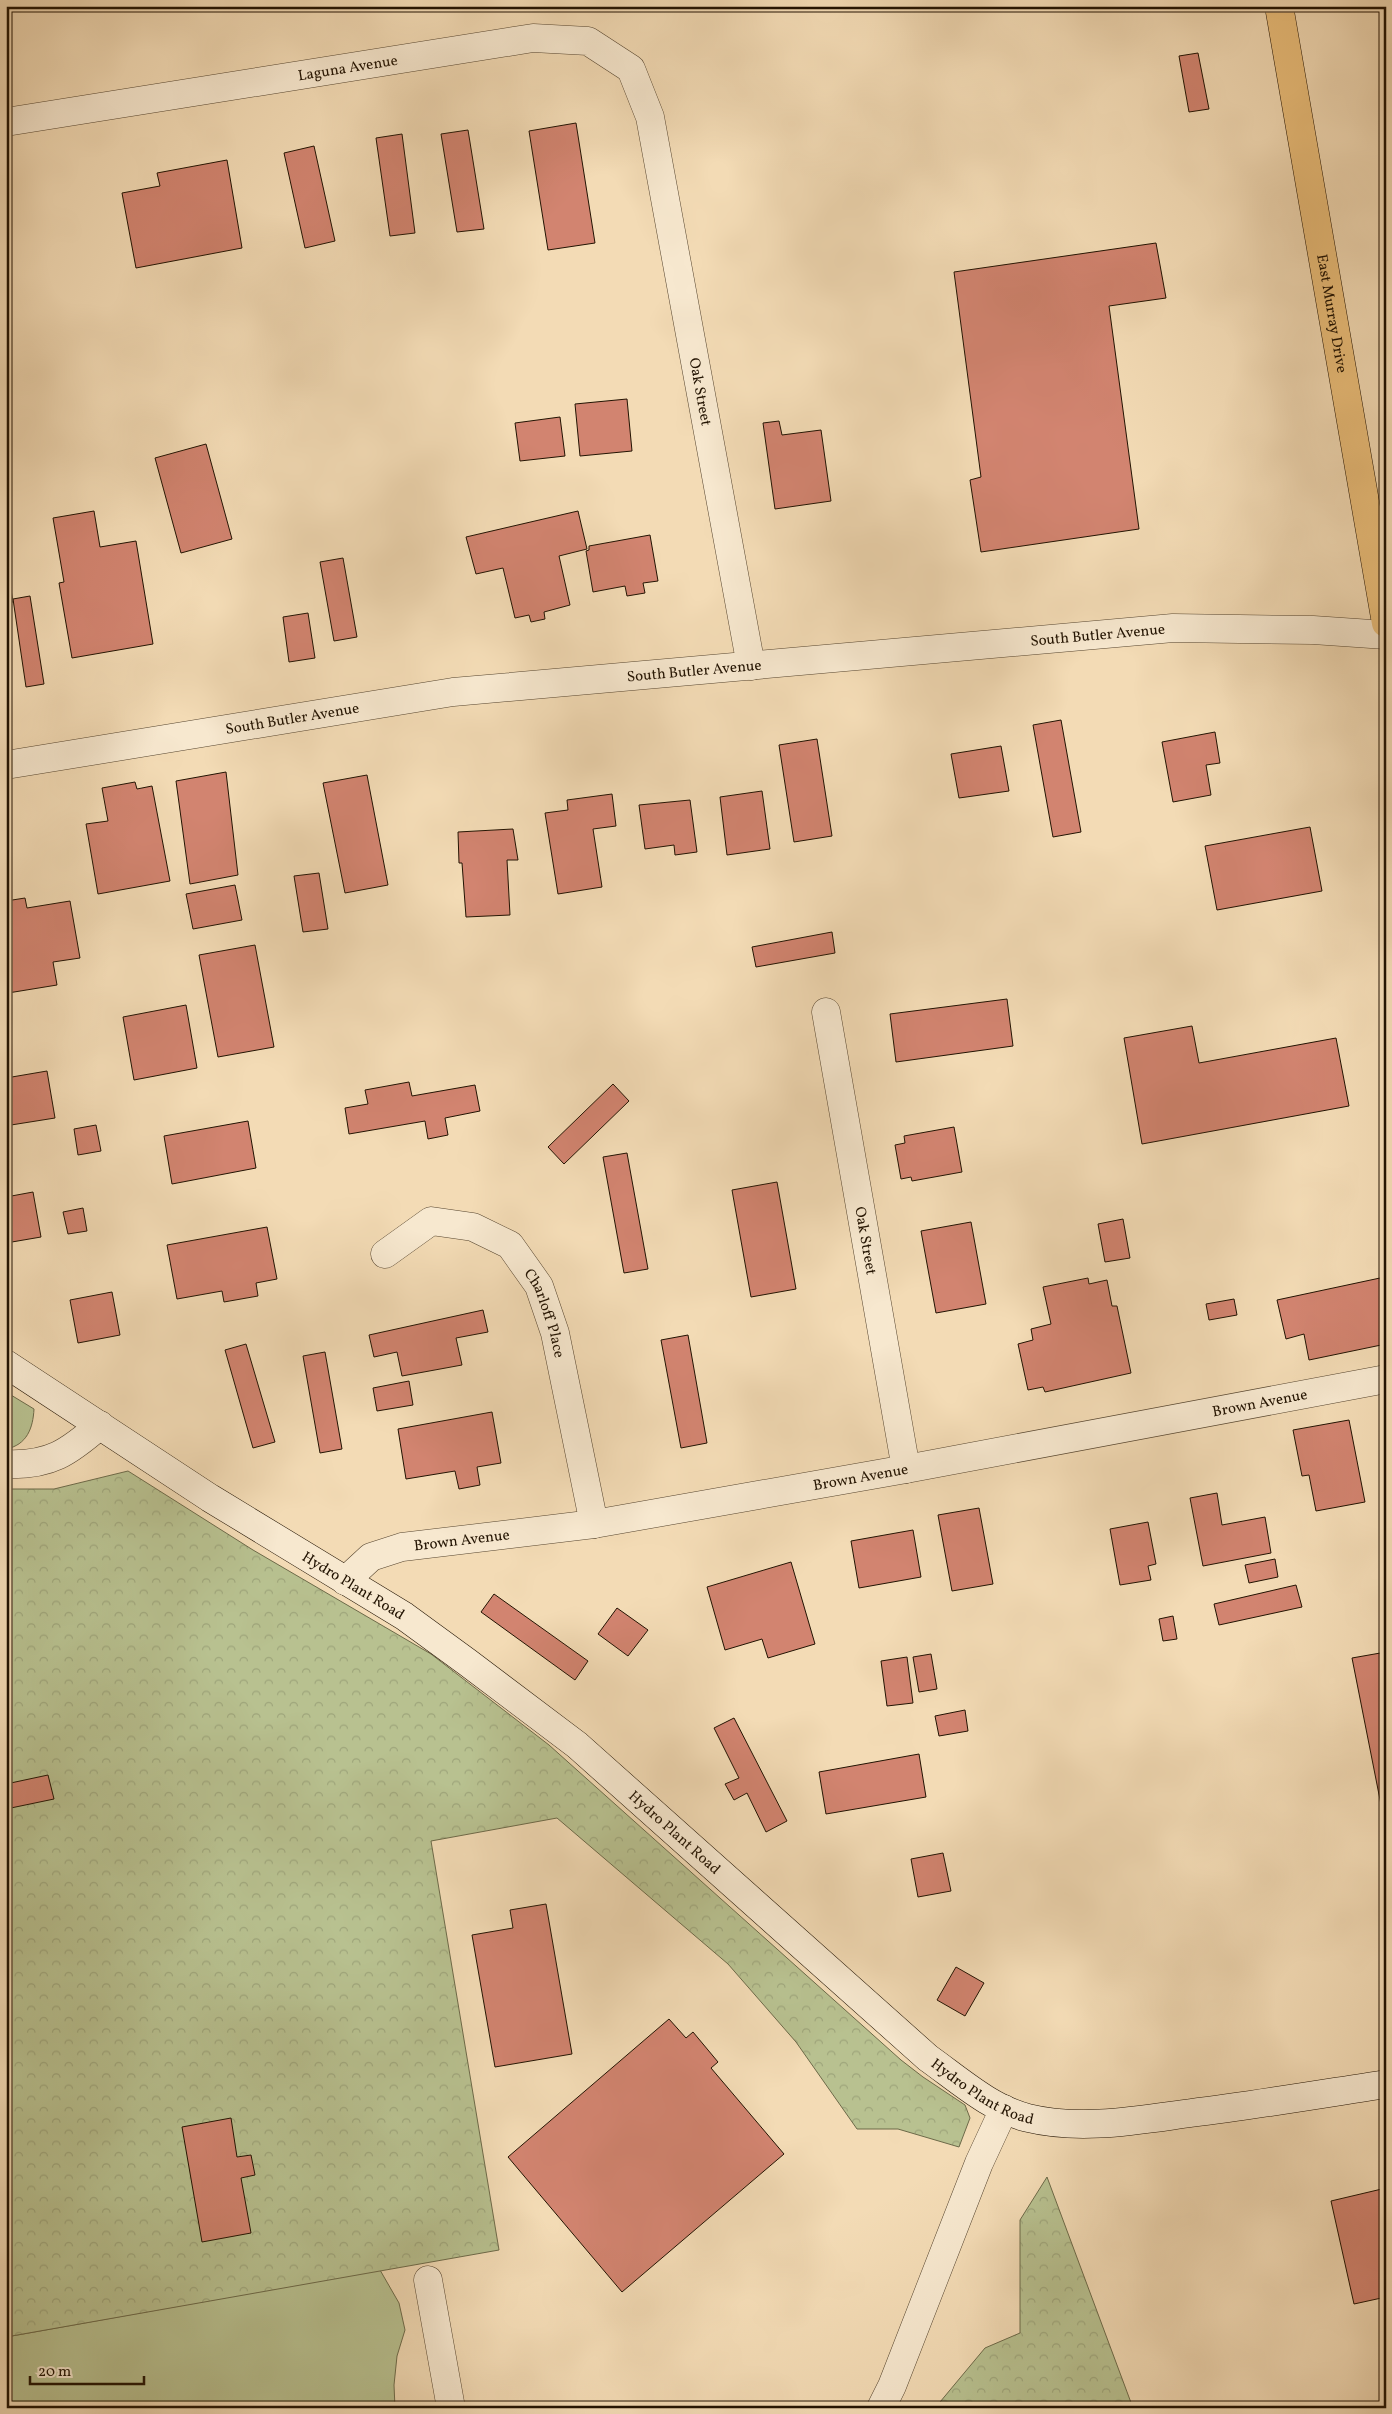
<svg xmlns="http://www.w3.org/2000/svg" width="1392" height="2414" font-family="Vollkorn,serif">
<defs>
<pattern id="forest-crowns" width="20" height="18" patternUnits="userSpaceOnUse" patternTransform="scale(1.25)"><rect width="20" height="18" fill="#b8c190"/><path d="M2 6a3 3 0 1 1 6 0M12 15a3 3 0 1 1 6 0" fill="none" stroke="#9ea57b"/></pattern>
</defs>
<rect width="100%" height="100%" fill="#f3dbb5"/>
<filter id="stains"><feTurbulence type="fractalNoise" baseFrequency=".004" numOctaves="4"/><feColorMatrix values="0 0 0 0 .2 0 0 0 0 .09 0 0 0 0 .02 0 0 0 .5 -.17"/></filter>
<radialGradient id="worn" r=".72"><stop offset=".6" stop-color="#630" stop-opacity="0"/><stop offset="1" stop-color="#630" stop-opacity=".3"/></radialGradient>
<path fill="#b8c190" stroke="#6d6a49" d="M6,1392L34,1409C33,1428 27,1445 6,1449Z
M380,2270L399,2303L405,2330L397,2356L394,2385L395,2408H6V2337Z"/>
<path fill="url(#forest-crowns)" stroke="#6d6a49" d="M128,1471L253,1550L431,1654L549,1745L901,2060L923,2077L965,2105L970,2118L959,2147L898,2129H857L796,2042L728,1964L557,1818L431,1841L499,2250L6,2337V1489H54Z
M1047,2177L1133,2408H935L985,2348L1020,2333V2220Z"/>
<path fill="#d28470" stroke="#221302" d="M1198,53L1209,109L1189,112L1179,56Z
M576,123L595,243L548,250L529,131Z
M468,130L484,229L457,232L441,134Z
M402,134L415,233L390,236L376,138Z
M314,146L335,241L305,248L284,153Z
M227,160L242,248L136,268L122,193L160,186L157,173Z
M1156,243L1166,298L1109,306L1139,529L981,552L970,480L981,477L954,272Z
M627,399L632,451L580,456L575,404Z
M560,417L565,456L520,461L515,423Z
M779,421L782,435L821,430L831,501L775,509L763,423Z
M206,444L232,539L181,553L155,458Z
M94,511L100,547L136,541L153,644L72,658L59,583L64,582L53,518Z
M578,511L587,549L559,556L570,605L544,612L545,619L531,622L529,615L515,618L503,568L476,574L466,537Z
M650,535L658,581L643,583L645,593L627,596L625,586L593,592L586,551L589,550V546Z
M343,558L357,637L334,641L320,562Z
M7,565L13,602H9L11,616L6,617Z
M30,596L44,684L26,687L13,599Z
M308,613L315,658L289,662L283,617Z
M1061,720L1081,832L1053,837L1033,725Z
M1215,732L1220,763L1206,765L1211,795L1173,802L1162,742Z
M817,739L832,836L794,842L779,745Z
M1001,746L1009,791L959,798L951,754Z
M226,772L238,875L190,884L176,781Z
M367,775L388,885L345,893L323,783Z
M135,782L137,789L152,786L170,881L98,894L86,824L108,821L102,788Z
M762,791L770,849L727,855L720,797Z
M612,794L616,826L593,829L602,887L558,894L545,813L568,810L567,800Z
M690,800L697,852L675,855L674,845L645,849L639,805Z
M1310,827L1322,891L1217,910L1205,846Z
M513,829L518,860H507L510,915L466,917L462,863H459L458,832Z
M319,873L328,929L303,932L294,876Z
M235,885L242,920L193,929L186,894Z
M25,898L27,908L70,901L80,958L53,962L57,985L8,993L6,901Z
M832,932L835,953L756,967L752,947Z
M255,945L274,1047L218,1057L199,955Z
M1007,999L1013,1046L896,1062L890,1014Z
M186,1005L197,1068L134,1080L123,1017Z
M1192,1026L1199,1063L1336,1038L1349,1106L1142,1144L1124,1038Z
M47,1071L55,1118L11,1125L6,1097V1078Z
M409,1082L412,1096L475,1085L480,1111L445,1118L448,1135L428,1139L425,1121L349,1134L345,1108L368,1104L365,1090Z
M613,1084L629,1101L564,1164L548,1147Z
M248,1121L256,1168L172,1184L164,1136Z
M96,1125L101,1151L78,1155L74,1129Z
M954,1127L962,1172L912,1181L911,1177L901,1179L895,1145L905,1143L904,1136Z
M627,1153L648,1269L624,1273L603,1157Z
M777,1182L796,1289L751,1297L732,1190Z
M33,1192L41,1237L6,1243V1197Z
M83,1208L87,1231L68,1234L63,1212Z
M1123,1219L1130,1258L1105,1262L1098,1224Z
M971,1222L986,1304L936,1313L921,1231Z
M267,1227L277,1279L256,1283L258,1296L224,1302L222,1291L177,1299L167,1245Z
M1088,1278L1089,1284L1107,1280L1112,1306H1117L1131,1373L1045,1392L1043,1387L1028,1390L1018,1344L1033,1340L1031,1329L1051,1324L1043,1287Z
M1380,1278L1386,1304V1344L1309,1360L1304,1334L1286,1339L1277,1300Z
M112,1292L120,1335L78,1343L70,1300Z
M1234,1299L1237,1315L1209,1320L1206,1304Z
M483,1310L488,1332L456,1338L462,1365L402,1376L397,1352L374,1357L369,1335Z
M688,1335L707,1443L681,1448L661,1340Z
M246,1344L275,1442L253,1448L225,1350Z
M325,1352L342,1449L320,1453L303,1356Z
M409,1381L413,1405L377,1411L373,1388Z
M492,1412L501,1463L477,1467L480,1485L459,1489L455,1471L406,1479L398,1429Z
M1349,1420L1365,1502L1316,1511L1309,1475L1302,1476L1293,1430Z
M1217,1493L1222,1525L1265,1517L1271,1553L1203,1566L1190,1498Z
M979,1508L993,1584L952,1591L938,1515Z
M1148,1522L1156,1564L1148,1566L1151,1580L1120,1585L1110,1529Z
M913,1530L921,1577L859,1588L851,1541Z
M1275,1559L1278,1577L1249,1583L1245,1565Z
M791,1562L815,1644L768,1658L762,1639L725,1650L707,1587Z
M1296,1585L1302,1607L1219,1625L1214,1604Z
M494,1594L588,1661L575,1680L481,1612Z
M617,1608L648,1630L628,1656L598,1634Z
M1173,1616L1177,1639L1163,1641L1159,1619Z
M1386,1652V1830L1352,1658Z
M931,1654L937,1689L919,1692L913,1657Z
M907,1657L913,1703L887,1706L881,1661Z
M965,1710L968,1731L939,1736L935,1716Z
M734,1718L787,1821L766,1832L747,1793L734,1800L725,1784L739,1778L714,1728Z
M919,1754L926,1797L826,1814L819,1772Z
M48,1775L54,1799L6,1809V1784Z
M943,1853L951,1891L918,1897L911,1859Z
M546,1904L572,2054L495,2067L472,1935L513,1928L510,1910Z
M956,1967L984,1983L965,2016L937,2000Z
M669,2019L686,2038L693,2032L718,2062L711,2068L784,2154L622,2292L508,2157Z
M231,2118L237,2157L251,2155L255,2175L241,2178L251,2233L202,2242L182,2127Z
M1386,2188V2297L1354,2304L1331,2201Z"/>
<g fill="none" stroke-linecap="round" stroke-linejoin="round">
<defs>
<g id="street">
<path id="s1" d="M6,122L533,38L588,41L631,69L650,117L751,666"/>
<path id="s2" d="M6,765L453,692L1173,628L1313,630L1386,635"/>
<path id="s3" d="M826,1012L906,1469"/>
<path id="s4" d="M385,1254L431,1221L473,1227L510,1245L539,1286L555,1333L594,1524"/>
<path d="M6,1464C50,1466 69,1452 100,1425"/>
<path id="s5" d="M345,1581L371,1557L402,1547L594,1524L906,1469L1386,1379"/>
<path d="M428,2280L451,2408"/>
<path d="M881,2408L892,2386L979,2163L1004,2109"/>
</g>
<g id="secondary">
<path id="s6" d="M6,1364L210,1498L404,1616L467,1662L577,1745L928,2058C959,2080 991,2109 1028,2118C1081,2131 1139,2120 1191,2113C1256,2105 1321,2094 1386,2084"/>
</g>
<g id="highway">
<path id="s7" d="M1279,6L1386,623"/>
</g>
</defs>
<use href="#street" stroke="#56452f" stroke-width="29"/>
<use href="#secondary" stroke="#221302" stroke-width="29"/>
<use href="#highway" stroke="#221302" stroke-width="29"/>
<use href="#street" stroke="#f7e8cf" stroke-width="28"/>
<use href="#secondary" stroke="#f7e8cf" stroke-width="28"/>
<use href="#highway" stroke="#eabe7a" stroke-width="28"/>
</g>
<g text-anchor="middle" stroke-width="4" stroke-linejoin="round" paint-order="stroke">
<g font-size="15" fill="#221302" stroke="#f7e8cf">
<text dy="5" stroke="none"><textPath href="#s1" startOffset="346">Laguna Avenue</textPath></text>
<text dy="5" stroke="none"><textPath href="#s7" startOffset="312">East Murray Drive</textPath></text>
<text dy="5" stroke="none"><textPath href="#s1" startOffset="971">Oak Street</textPath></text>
<text dy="5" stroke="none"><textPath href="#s2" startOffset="1100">South Butler Avenue</textPath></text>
<text dy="5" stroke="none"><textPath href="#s2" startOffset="695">South Butler Avenue</textPath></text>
<text dy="5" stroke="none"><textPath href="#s2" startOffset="290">South Butler Avenue</textPath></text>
<text dy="5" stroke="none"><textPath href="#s3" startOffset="232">Oak Street</textPath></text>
<text dy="5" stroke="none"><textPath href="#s4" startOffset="218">Charloff Place</textPath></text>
<text dy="5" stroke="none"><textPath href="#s5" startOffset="938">Brown Avenue</textPath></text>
<text dy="5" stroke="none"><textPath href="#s5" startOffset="532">Brown Avenue</textPath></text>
<text dy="5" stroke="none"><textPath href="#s5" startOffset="128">Brown Avenue</textPath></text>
<text dy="5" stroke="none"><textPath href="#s6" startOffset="412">Hydro Plant Road</textPath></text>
<text dy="5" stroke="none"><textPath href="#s6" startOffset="818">Hydro Plant Road</textPath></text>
<text dy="5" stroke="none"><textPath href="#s6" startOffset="1222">Hydro Plant Road</textPath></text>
</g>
</g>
<rect width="1392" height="2414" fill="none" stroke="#f3dbb5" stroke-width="25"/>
<rect x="8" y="8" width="1377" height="2399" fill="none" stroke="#221302" stroke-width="2.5"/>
<rect x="12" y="12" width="1367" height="2389" fill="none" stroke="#221302"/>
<path d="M30 2376v8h114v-8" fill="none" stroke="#221302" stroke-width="2.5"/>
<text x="38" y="2376" font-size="15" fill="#221302" stroke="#f7e8cf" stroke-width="4" paint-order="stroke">20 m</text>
<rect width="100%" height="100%" filter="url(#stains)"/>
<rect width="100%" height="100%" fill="url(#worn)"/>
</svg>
